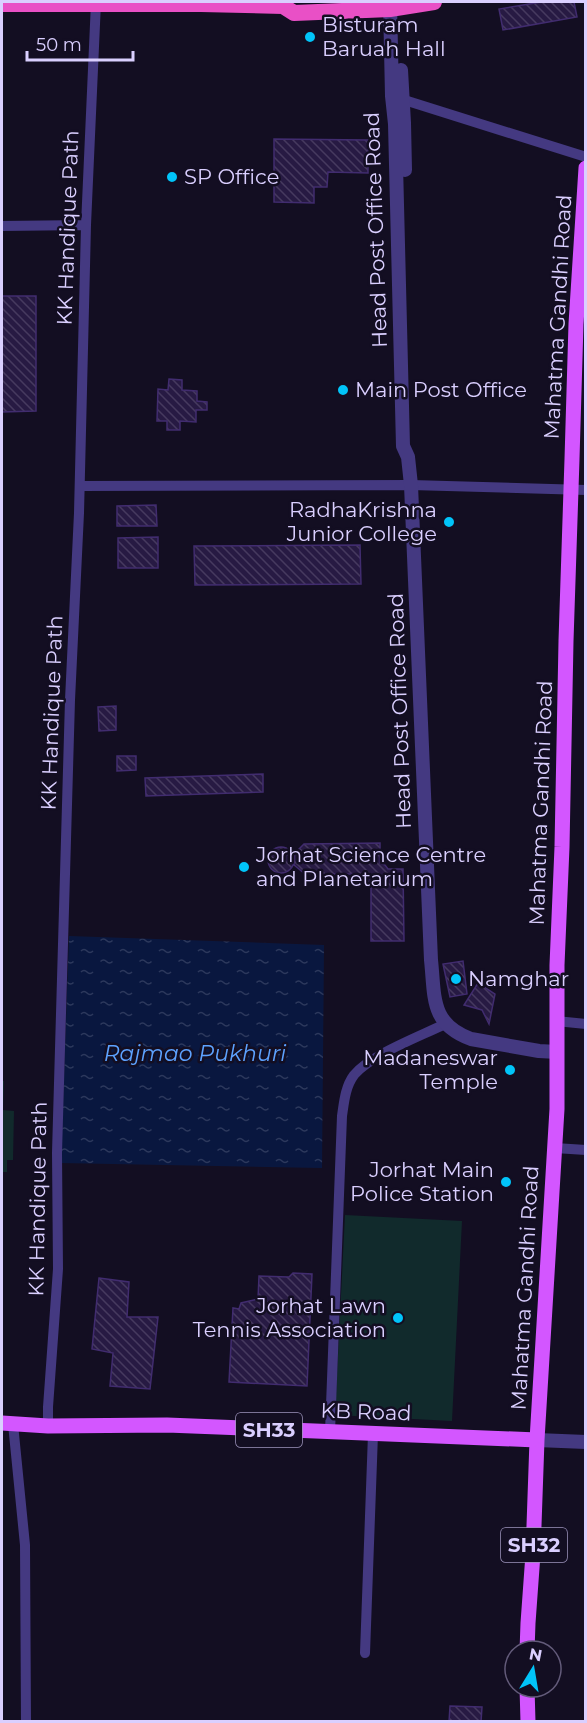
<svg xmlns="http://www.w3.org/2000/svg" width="587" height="1723" font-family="Montserrat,sans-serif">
<defs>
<pattern id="water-ripples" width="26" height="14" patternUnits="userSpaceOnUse" patternTransform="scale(1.5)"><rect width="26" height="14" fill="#09173f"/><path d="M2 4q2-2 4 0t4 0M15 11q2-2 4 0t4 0" fill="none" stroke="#2c385c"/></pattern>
<pattern id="building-back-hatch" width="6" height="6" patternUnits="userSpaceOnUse" patternTransform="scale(1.5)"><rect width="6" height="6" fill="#271a43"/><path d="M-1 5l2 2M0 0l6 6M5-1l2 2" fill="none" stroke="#463a5f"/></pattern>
</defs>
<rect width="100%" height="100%" fill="#130e22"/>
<path fill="#112a2c" d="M2,1081H4L3,1110L14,1111L13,1160H7V1172H2Z
M345,1215L462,1221L452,1421L335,1415Z"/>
<path fill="url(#water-ripples)" d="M69,936L324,945L322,1168L61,1163Z"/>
<path fill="url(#building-back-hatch)" stroke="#412c6f" stroke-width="1.5" d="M541,2H574L577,17L503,30L499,9Z
M274,139L368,140V173L328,172L327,187H314V203L274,202Z
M2,296H36V411L2,412Z
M169,379L182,380V390L197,391V401L207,402V410H196V422L180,421V430H167V421H157L158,389L168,390Z
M156,505L157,526H117V506Z
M158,537V568H118V538Z
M360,545L361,584L195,585L194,546Z
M116,706V730L99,731L98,707Z
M117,756H136V770L117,771Z
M263,774V792L146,796L145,778Z
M380,843V863L385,865L388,869H403L404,941H371V887L358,874H305L294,865V854L304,844Z
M268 860a13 13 0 1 1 26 0a13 13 0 1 1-26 0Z
M463,961L467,994L450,997L443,964Z
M478,983L495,994L489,1024L482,1010L464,1005Z
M293,1273L312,1274L307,1386L229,1382L233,1308L239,1309L241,1303L258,1299L259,1276L289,1277Z
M99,1278L129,1282L127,1317H158L150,1389L110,1386L113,1353L92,1349Z
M450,1706L482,1707L481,1722H449Z"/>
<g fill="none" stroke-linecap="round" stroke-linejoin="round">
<path stroke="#443981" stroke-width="10" d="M398,98L586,157
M2,226L86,225
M80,486L411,485L586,490
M556,1021L586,1024
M555,1148L586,1150
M13,1424L25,1545L26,1722
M48,1426V1407L58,1269L57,1153L70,700L79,513L86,225L96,2
M330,1432L342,1116C344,1103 345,1087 354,1075C370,1055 421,1036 445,1024
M365,1653L373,1434"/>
<path stroke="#443981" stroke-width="14" d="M390,2L392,96L395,124L403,446L408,457L411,485L431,960C435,997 430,1024 471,1039L539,1051L557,1052
M401,70L404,123L405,170
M537,1440L586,1442"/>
<path stroke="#d356ff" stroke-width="15" d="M2,1423L48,1426L167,1425L537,1440
M527,1651L528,1623L533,1554L537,1440L557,1109V965L562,847L566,641L572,459L576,324L586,168
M527,1687L528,1722"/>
<path stroke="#e950c6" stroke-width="16" d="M2,4H201L283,6L294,13L390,9L434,2"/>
</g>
<g fill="#01c4f9" stroke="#130e22" stroke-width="2">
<circle cx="310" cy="37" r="6"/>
<circle cx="172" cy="177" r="6"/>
<circle cx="343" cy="390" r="6"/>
<circle cx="449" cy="522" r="6"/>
<circle cx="244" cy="867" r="6"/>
<circle cx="456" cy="979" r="6"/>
<circle cx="510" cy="1070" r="6"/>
<circle cx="506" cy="1182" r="6"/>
<circle cx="398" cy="1318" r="6"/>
</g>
<g text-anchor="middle" stroke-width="5" stroke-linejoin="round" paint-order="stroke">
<g fill="#130e22" stroke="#9e95bd" stroke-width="1.5">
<rect x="236" y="1413" width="66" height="34" rx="4.5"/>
<rect x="501" y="1528" width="66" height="34" rx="4.5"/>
</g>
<g font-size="20" font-weight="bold" fill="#dacfff">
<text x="269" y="1437">SH33</text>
<text x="534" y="1552">SH32</text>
</g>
<g font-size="21" fill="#dacfff" stroke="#130e22" text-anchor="start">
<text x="322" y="32">Bisturam<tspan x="322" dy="24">Baruah Hall</tspan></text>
<text x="184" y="184">SP Office</text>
<text x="355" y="397">Main Post Office</text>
<text x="437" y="517" text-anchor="end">RadhaKrishna<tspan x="437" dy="24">Junior College</tspan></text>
<text x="256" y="862">Jorhat Science Centre<tspan x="256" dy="24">and Planetarium</tspan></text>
<text x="468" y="986">Namghar</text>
<text x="498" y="1065" text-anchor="end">Madaneswar<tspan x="498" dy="24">Temple</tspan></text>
<text x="494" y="1177" text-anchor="end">Jorhat Main<tspan x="494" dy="24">Police Station</tspan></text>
<text x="386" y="1313" text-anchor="end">Jorhat Lawn<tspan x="386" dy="24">Tennis Association</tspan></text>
</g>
<g font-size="21" fill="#dacfff" stroke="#130e22">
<text transform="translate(68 228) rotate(-88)" y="7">KK Handique Path</text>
<text transform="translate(376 230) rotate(-92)" y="7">Head Post Office Road</text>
<text transform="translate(558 317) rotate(-87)" y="7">Mahatma Gandhi Road</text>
<text transform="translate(400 711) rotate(-92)" y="7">Head Post Office Road</text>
<text transform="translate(52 713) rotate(-88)" y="7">KK Handique Path</text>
<text transform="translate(541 803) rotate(-88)" y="7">Mahatma Gandhi Road</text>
<text transform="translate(38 1199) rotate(-89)" y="7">KK Handique Path</text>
<text transform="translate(525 1288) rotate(-87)" y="7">Mahatma Gandhi Road</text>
<text transform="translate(366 1412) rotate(2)" y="7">KB Road</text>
</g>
<g font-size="22" font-style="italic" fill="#5da2ff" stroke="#130e22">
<text x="195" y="1061">Rajmao Pukhuri</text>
</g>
</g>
<rect width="587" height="1723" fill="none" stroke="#dacfff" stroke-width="6"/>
<g transform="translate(533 1669) rotate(11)"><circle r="28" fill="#130e22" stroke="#635b7a" stroke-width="1.5"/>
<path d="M0-4.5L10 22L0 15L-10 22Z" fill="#01c4f9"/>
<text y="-9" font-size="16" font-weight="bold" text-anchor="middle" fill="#dacfff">N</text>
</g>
<path d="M27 51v9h106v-9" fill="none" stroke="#dacfff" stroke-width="3"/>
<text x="36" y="51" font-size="18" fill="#dacfff" stroke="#130e22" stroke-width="4.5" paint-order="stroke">50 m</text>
</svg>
